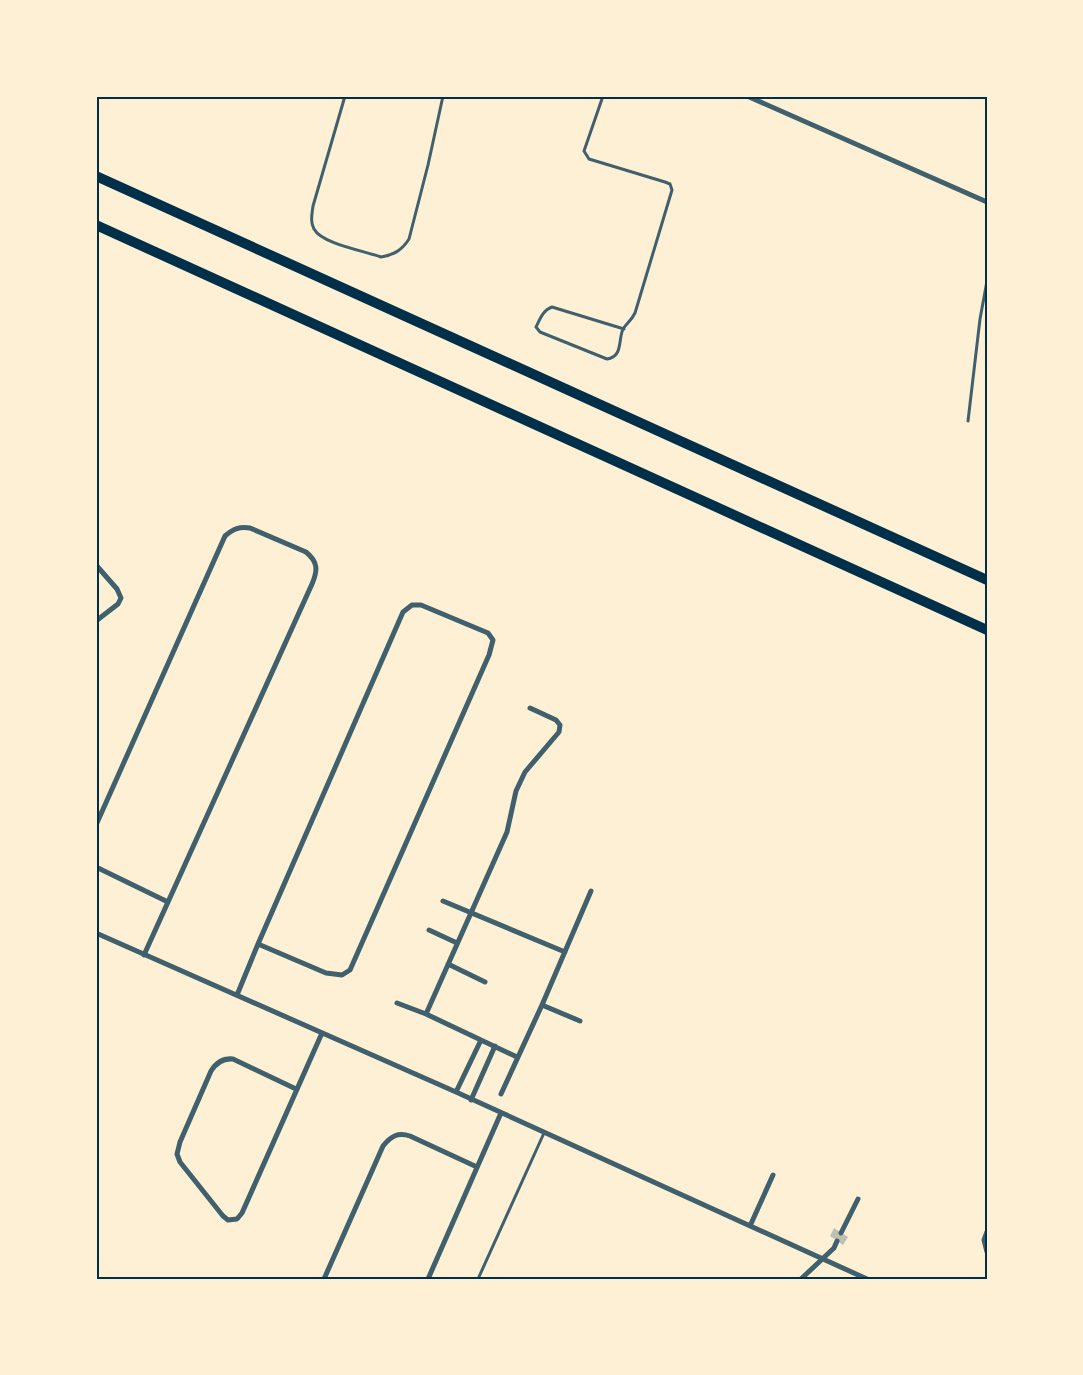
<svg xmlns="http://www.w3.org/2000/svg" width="1083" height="1375" font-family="'Roboto Condensed',sans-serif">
<rect width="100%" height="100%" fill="#fdf0d5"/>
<path fill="#bec0b2" d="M834,1228L848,1237L843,1245L830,1236Z"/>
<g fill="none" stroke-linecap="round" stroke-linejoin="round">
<path stroke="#3f606c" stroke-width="3" d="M345,96L313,206C312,214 310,222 314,229C322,244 365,251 381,257C394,255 402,250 409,239L428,165L443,96
M603,96L584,151L589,159L665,182L670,184L672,190L635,313C631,321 627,323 623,329C618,340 623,357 607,359L540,332L536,327C540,319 543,310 552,307L624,329
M968,421L980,319L987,281
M478,1279L544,1133"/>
<path stroke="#3f606c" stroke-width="5" d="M747,96L987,202
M96,565L117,589L121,598L118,604L96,621
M96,825L225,536C233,529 240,526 250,528L306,552C318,562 318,570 312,584L144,955
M96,867L168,902
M443,901L565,952
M429,930L457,943
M96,933L456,1092L867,1279
M448,964L485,982
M237,995L258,944L403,612L412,605H421L488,633L493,640L489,655L350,970L342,975L326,973L258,944
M397,1003L426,1014L517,1057
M542,1005L580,1021
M426,1014L507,832L516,791L525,772L559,732L560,725L556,720L530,708
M296,1089L233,1059C223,1058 216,1063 211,1071L180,1142L177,1154L180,1162L223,1216L228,1220L237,1219L242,1213L322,1033
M456,1092L481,1040
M501,1094L542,1005L591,891
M471,1100L495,1046
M750,1226L773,1175
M987,1232L984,1240L987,1252
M841,1233L858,1199
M324,1279L383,1146C391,1136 398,1132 410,1136L477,1167
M428,1279L501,1113
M801,1279L834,1248L837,1241"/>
<path stroke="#003049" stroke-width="10" d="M96,176L987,580
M96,225L987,630"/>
</g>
<rect width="1083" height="1375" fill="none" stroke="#fdf0d5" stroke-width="195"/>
<rect x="98" y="98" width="888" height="1180" fill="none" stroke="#003049" stroke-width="2"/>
</svg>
